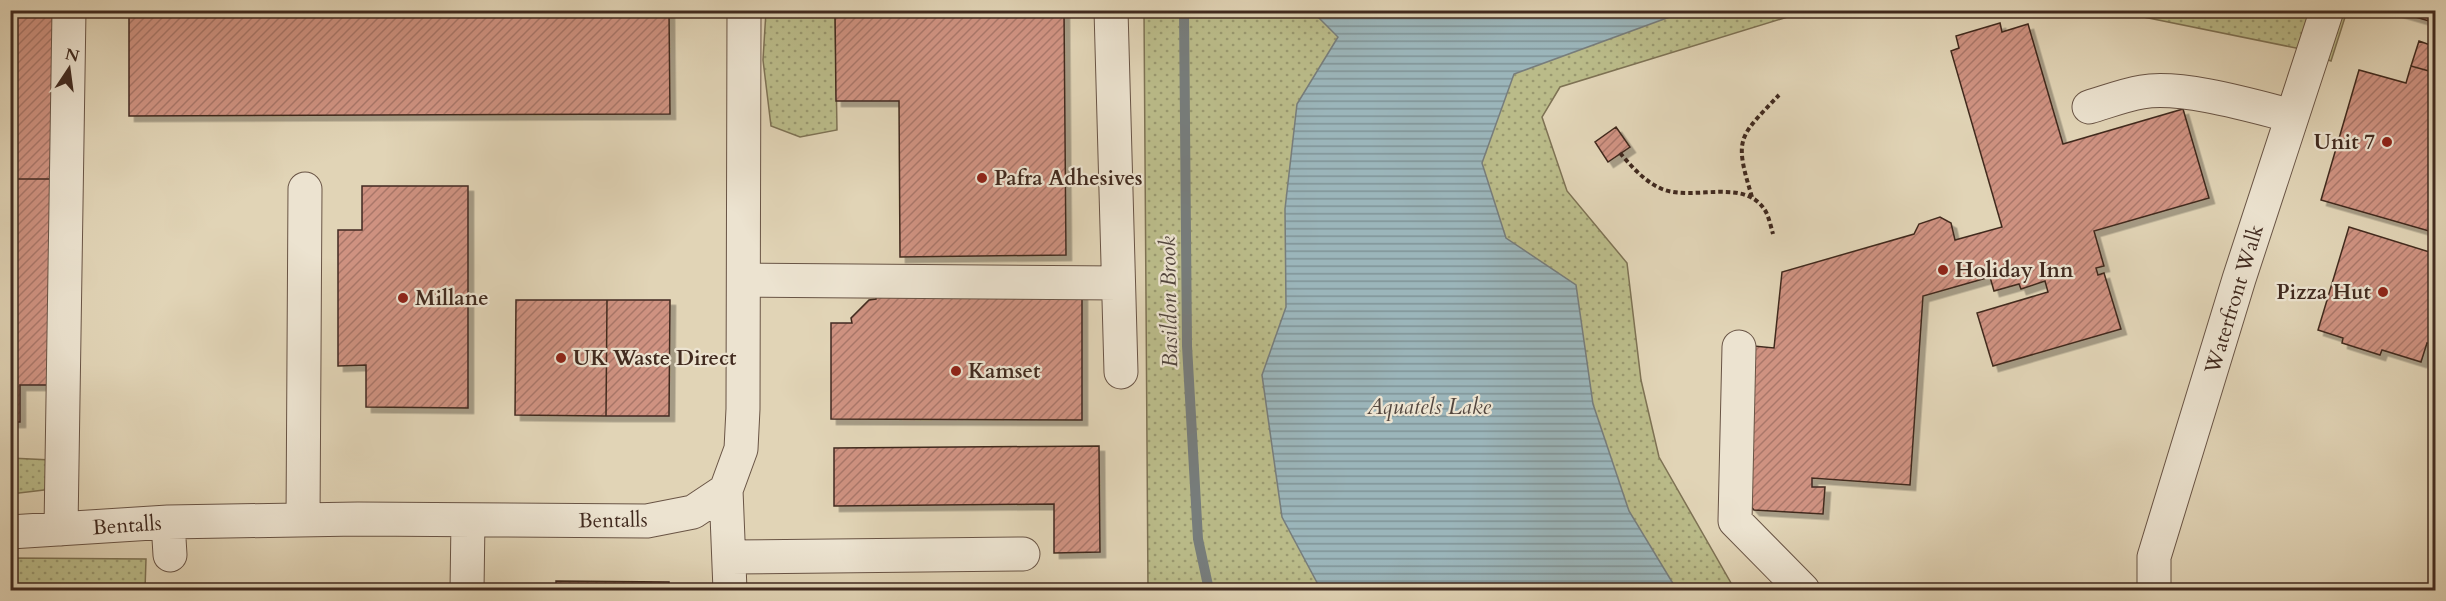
<svg xmlns="http://www.w3.org/2000/svg" width="2446" height="601" font-family="Cardo,serif">
<defs>
<pattern id="grass-dots" width="8" height="8" patternUnits="userSpaceOnUse" patternTransform="scale(1.5)"><rect width="8" height="8" fill="#babb89"/><path d="M2 2h.1M6 6h.1" fill="none" stroke="#99986f" stroke-width="1.8" stroke-linecap="round"/></pattern>
<pattern id="water-rules" width="6" height="5" patternUnits="userSpaceOnUse" patternTransform="scale(1.5)"><rect width="6" height="5" fill="#9bb5ba"/><path d="M0 2.5h6" fill="none" stroke="#809397"/></pattern>
<pattern id="building-hatch" width="6" height="6" patternUnits="userSpaceOnUse" patternTransform="scale(1.5)"><rect width="6" height="6" fill="#cf9281"/><path d="M-1 1l2-2M0 6l6-6M5 7l2-2" fill="none" stroke="#aa7769"/></pattern>
<filter id="shadow"><feDropShadow dx="5.5" dy="5.5" stdDeviation="0" flood-color="#0004"/></filter>
</defs>
<rect width="100%" height="100%" fill="#e1d4b6"/>
<filter id="stains"><feTurbulence type="fractalNoise" baseFrequency=".00333" numOctaves="4"/><feColorMatrix values="0 0 0 0 .2 0 0 0 0 .09 0 0 0 0 .02 0 0 0 .5 -.17"/></filter>
<radialGradient id="worn" r=".72"><stop offset=".6" stop-color="#630" stop-opacity="0"/><stop offset="1" stop-color="#630" stop-opacity=".3"/></radialGradient>
<path fill="url(#grass-dots)" stroke="#7e7254" stroke-width="1.5" d="M766,11H835L837,130L800,137L771,126L763,60Z
M1144,11H1807L1560,87L1542,117L1567,191L1627,263L1641,380L1659,457L1735,590H1148Z
M2114,11H2347L2331,61L2296,48Z
M10,458L51,460L52,489L11,494Z
M11,558L146,559L145,590H11Z"/>
<path fill="url(#water-rules)" stroke="#777d7c" stroke-width="1.5" d="M1312,11H1686L1514,74L1482,163L1506,238L1576,285L1593,404L1629,511L1677,590H1321L1282,517L1262,375L1286,307L1285,209L1297,104L1338,37Z"/>
<g fill="none" stroke-linecap="round" stroke-linejoin="round">
<path stroke="#777d7c" stroke-width="10" d="M1184,10L1187,346L1198,539L1209,590"/>
</g>
<path fill="url(#building-hatch)" stroke="#412a1f" stroke-width="1.5" filter="url(#shadow)" d="M10,10H57L58,179H10Z
M129,10H669L670,114L129,116Z
M835,10H1064L1066,255L900,257L899,101H836Z
M2399,10H2436V23L2398,12Z
M2000,23L2002,32L2028,24L2063,144L2183,109L2209,198L2094,231L2104,266L2096,268L2098,275L2104,273L2121,329L1993,366L1977,313L2048,292L2045,281L2021,289L2019,284L1994,291L1990,277L1923,296L1910,485L1812,478V487H1825L1823,514L1754,510L1740,494L1754,346L1774,348L1782,272L1914,234L1919,224L1940,217L1951,223L1955,240L2002,227L1951,51L1959,48L1956,36Z
M2419,41L2436,47V73L2411,66Z
M2411,66L2436,73V233L2321,200L2359,70L2406,83Z
M1616,127L1630,147L1608,162L1595,142Z
M10,179H58V385H20V422H10Z
M362,186H468V408L366,407V365L338,366V230H362Z
M2349,227L2436,254V346L2427,343L2421,362L2382,350L2380,355L2342,343L2343,338L2318,330Z
M1082,291V420L831,419V323H852L851,318L869,300L876,299V292Z
M516,300H607L606,416L515,415Z
M607,300H670L669,416H606Z
M1099,446L1100,552L1054,553V504L834,506V448Z
M556,581L669,582V590H556Z"/>
<g fill="none" stroke-linecap="round" stroke-linejoin="round">
<defs>
<path id="minor" d="M1111,10L1121,372
M2089,107C2106,102 2124,95 2142,92C2182,85 2253,106 2292,116
M745,280L1118,283
M1739,347L1735,521L1803,590
M726,490L730,590
M303,520L305,189
M168,522L170,555
M61,529L69,10
M10,532L168,522L358,519L647,521L693,512L726,490L741,449L743,409L744,10
M730,557L1023,554
M467,590L468,520
M2154,590V557L2239,279L2327,10"/>
</defs>
<use href="#minor" stroke="#695445" stroke-width="35"/>
<path stroke="#412a1f" stroke-width="4" stroke-dasharray="4.5 3" stroke-linecap="butt" d="M1620,153C1633,168 1644,181 1662,189C1693,202 1746,176 1766,212C1769,218 1771,227 1773,234
M1752,197C1734,138 1738,138 1779,95"/>
<use href="#minor" stroke="#ece3d0" stroke-width="33"/>
</g>
<g fill="#8f2418" stroke="#ece3d0" stroke-width="2">
<circle cx="2387" cy="142" r="6"/>
<circle cx="982" cy="178" r="6"/>
<circle cx="1943" cy="270" r="6"/>
<circle cx="2383" cy="292" r="6"/>
<circle cx="403" cy="298" r="6"/>
<circle cx="561" cy="358" r="6"/>
<circle cx="956" cy="371" r="6"/>
</g>
<g text-anchor="middle" stroke-width="4.5" stroke-linejoin="round" paint-order="stroke">
<g font-size="21" font-weight="bold" fill="#412a1f" stroke="#ece3d0" text-anchor="start">
<text x="2375" y="149" text-anchor="end">Unit 7</text>
<text x="994" y="185">Pafra Adhesives</text>
<text x="1955" y="277">Holiday Inn</text>
<text x="2371" y="299" text-anchor="end">Pizza Hut</text>
<text x="415" y="305">Millane</text>
<text x="573" y="365">UK Waste Direct</text>
<text x="968" y="378">Kamset</text>
</g>
<g font-size="21" fill="#412a1f" stroke="#ece3d0">
<text transform="translate(2234 299) rotate(-73)" y="7">Waterfront Walk</text>
<text transform="translate(613 520) rotate(-1)" y="7">Bentalls</text>
<text transform="translate(127 525) rotate(-4)" y="7">Bentalls</text>
</g>
<g font-size="22" font-style="italic" fill="#53463e" stroke="#ece3d0">
<text transform="translate(1168 302) rotate(-91)" y="8">Basildon Brook</text>
<text x="1429" y="414">Aquatels Lake</text>
</g>
</g>
<rect width="2446" height="601" fill="none" stroke="#e1d4b6" stroke-width="36"/>
<rect x="12" y="12" width="2422" height="577" fill="none" stroke="#412a1f" stroke-width="3"/>
<rect x="18" y="18" width="2410" height="565" fill="none" stroke="#412a1f" stroke-width="1.5"/>
<g transform="translate(69 69) rotate(13)" stroke="#ece3d0" stroke-width="4.5" paint-order="stroke">
<path d="M0-4.5L10 22L0 15L-10 22Z" fill="#412a1f"/>
<text y="-9" font-size="16" font-weight="bold" text-anchor="middle" fill="#412a1f">N</text>
</g>
<rect width="100%" height="100%" filter="url(#stains)"/>
<rect width="100%" height="100%" fill="url(#worn)"/>
</svg>
